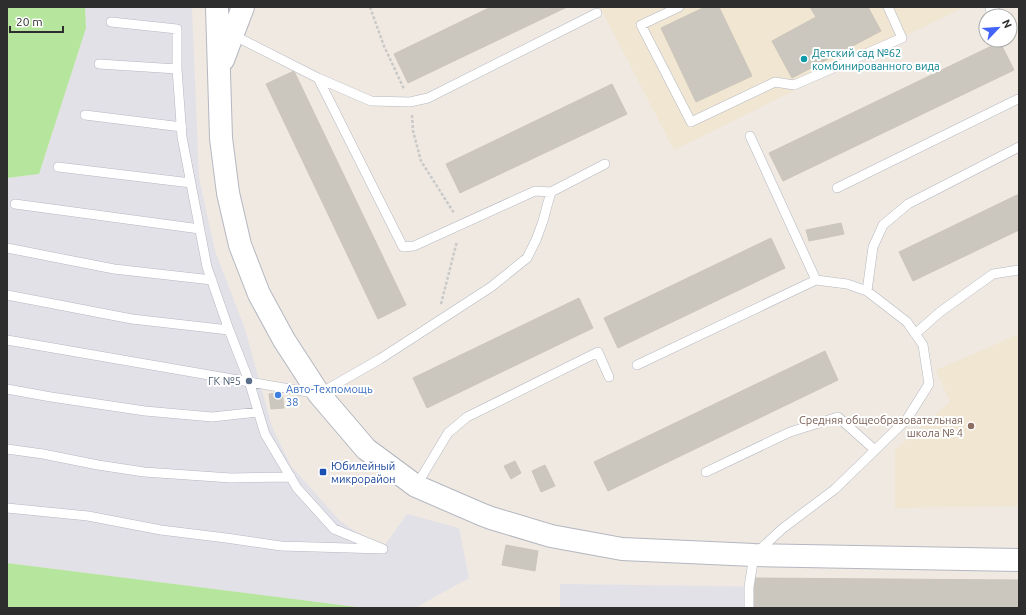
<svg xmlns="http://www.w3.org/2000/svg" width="1026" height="615" font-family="Ubuntu,sans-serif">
<rect width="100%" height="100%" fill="#efe9e1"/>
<path fill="#e3e1e8" d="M85,7H192L199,178L215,251L245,329L272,427L291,466L340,521L382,549L407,514L459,528L469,578L415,608H365L7,563V178L39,174L86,28Z
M560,584L1019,590V608H560Z"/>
<path fill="#f0e6d1" d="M600,7H959L960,9L674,150Z
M1019,334V506L895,508V450L950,402L936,370Z"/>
<path fill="#b6e59e" d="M7,7H85L86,28L39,174L7,178Z
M7,563L365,608H7Z"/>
<path fill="#cbc7bf" stroke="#cbc5ba" d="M491,7H567L408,83L394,54Z
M705,7H719L752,76L696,102L661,28Z
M810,7H868L881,31L792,78L772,41L816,17Z
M1000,42L1014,70L783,181L769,153Z
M294,71L406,305L378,319L266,84Z
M612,84L627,114L460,193L446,164Z
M1019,194V230L913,281L899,252Z
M841,223L844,234L809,241L806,230Z
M771,238L785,268L618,348L604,318Z
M579,298L593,328L427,408L413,378Z
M825,351L838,380L608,491L594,462Z
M282,392L284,408L271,409L269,394Z
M515,461L521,473L511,479L504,466Z
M545,465L555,486L541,492L532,471Z
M506,545L538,551L535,571L502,565Z
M752,578L1019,580V608H752Z"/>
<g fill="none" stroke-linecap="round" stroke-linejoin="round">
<defs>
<path id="lane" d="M679,7L641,25L691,122L775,82L794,85L902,38L888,7
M990,9L995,7
M233,35L318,78L403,247L414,246L535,191L551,192
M99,64L177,69
M318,78L371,101L410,102L428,98L597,13
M85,115L182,127
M750,136L816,280
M58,167L191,183
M837,188L1018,99L1019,100
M15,204L200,229
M7,248L114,269L212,280
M867,291L873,247L883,225L908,204L1019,147
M7,295L132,319L229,330
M915,334L940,312L993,274L1019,270
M7,340L319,394L380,359L491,287L527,258L536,240L543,221L547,206L551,192L605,164
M637,365L816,280L847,284L867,291L907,322L923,345L929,384L907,419L835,489L782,529L754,555L749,587V608
M7,389L51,397L145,411L212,417L258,412
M7,449L43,454L98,465L144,472L231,478L291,477
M706,472L790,432L838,417L875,450
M416,486L448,433L467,417L598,352L609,377
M7,508L88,516L161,530L226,538L281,546L383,549L334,529L297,488L265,434L249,381L229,330L207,267L182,137L177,69V29L111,22"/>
<path id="secondary" d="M217,7L221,138L228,193L240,245L259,294L284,340L319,394L366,449L416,486L483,515L491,518L551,536L622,549L754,555L1019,560
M223,60L235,28L243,7"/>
</defs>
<use href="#lane" stroke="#b4b7c1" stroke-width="10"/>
<use href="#secondary" stroke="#b4b7c1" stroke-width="24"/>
<path stroke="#c9c9c9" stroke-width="2.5" stroke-dasharray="3 2" stroke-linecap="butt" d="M370,7L384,46L404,89
M412,115L413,131L421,161L454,213
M441,304L457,241"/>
<use href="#lane" stroke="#fff" stroke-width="9"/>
<use href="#secondary" stroke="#fff" stroke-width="22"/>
</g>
<circle fill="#0f9aa8" stroke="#fff" stroke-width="1.5" cx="804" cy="59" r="4"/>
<circle fill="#5c6f8a" stroke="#fff" stroke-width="1.5" cx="249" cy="381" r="4"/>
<circle fill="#3f7fe0" stroke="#fff" stroke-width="1.5" cx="278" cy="395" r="4"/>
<circle fill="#8d6e63" stroke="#fff" stroke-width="1.5" cx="971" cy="426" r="4"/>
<rect fill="#1a4fb4" stroke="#fff" stroke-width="1.5" x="319" y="468" width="8" height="8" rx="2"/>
<g text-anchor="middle" stroke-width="4" stroke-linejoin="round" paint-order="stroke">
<g font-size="11" fill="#0d838f" stroke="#fff" text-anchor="start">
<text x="812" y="57">Детский сад №62<tspan x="812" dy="13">комбинированного вида</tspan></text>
</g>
<g font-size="11" fill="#4e5e75" stroke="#fff" text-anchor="end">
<text x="241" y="385">ГК №5</text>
</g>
<g font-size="11" fill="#366cbe" stroke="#fff" text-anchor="start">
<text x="286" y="393">Авто-Техпомощь<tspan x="286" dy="13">38</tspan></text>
</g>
<g font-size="11" fill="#785e54" stroke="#fff" text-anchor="end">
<text x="963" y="424">Средняя общеобразовательная<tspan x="963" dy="13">школа № 4</tspan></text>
</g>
<g font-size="11" fill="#164399" stroke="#fff" text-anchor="start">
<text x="331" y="470">Юбилейный<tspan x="331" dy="13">микрорайон</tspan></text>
</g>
</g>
<rect width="1026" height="615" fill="none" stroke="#2e2e2e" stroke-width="16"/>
<g transform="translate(998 28) rotate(65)"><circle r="19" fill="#ffffff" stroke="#ababab"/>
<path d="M0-3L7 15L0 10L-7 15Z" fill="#4264fb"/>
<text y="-6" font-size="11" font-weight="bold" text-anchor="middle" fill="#2e2e2e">N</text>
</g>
<path d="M10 26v6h53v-6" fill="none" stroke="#2e2e2e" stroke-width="2"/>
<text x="16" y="26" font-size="12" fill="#2e2e2e" stroke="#ffffff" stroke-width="3" paint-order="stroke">20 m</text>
</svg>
